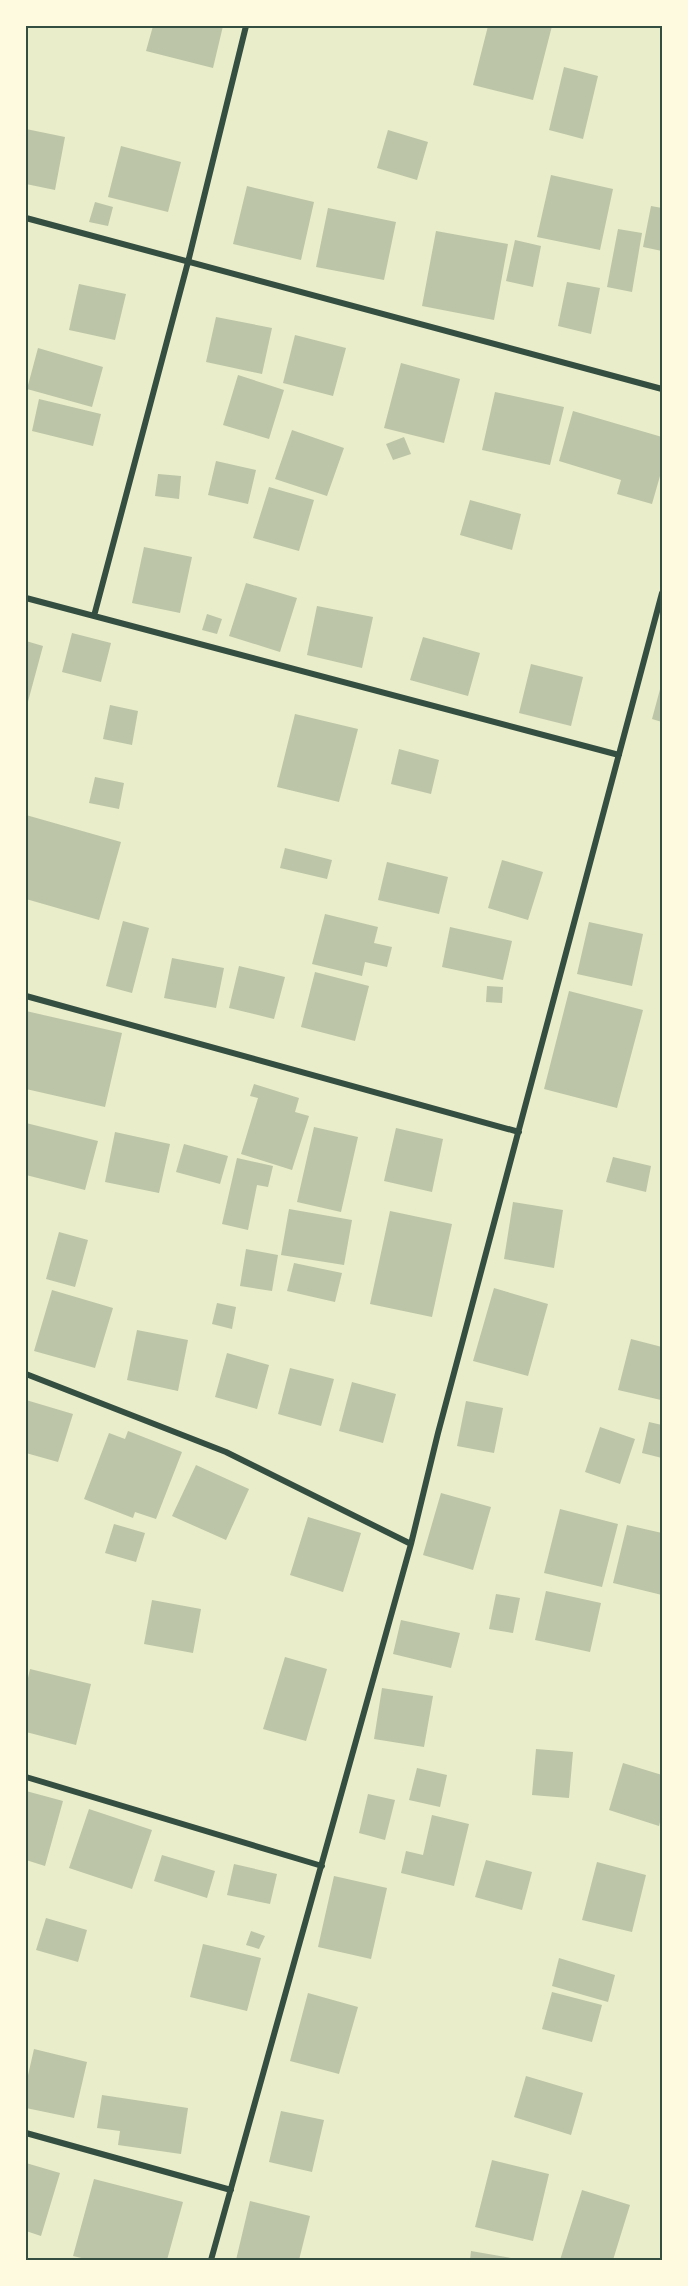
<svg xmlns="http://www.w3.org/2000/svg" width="688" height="2286" font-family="'Times New Roman',serif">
<rect width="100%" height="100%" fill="#e9edc9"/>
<path fill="#bcc5a7" d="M153,26H223L213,68L146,51Z
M488,26H552L533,100L473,85Z
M564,67L598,76L583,139L549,130Z
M26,129L65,137L55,190L26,184Z
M388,130L428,142L417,180L377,168Z
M121,146L181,162L168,212L108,197Z
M551,175L613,189L600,250L537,237Z
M247,186L314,202L301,260L233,244Z
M95,202L113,207L108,226L89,222Z
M651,206L662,208V251L643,247Z
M328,208L396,222L384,280L316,267Z
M618,229L642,233L632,292L607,287Z
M436,231L508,244L494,320L422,306Z
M515,240L541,246L533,287L506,281Z
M567,282L600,288L591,334L558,326Z
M79,284L126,294L115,340L69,330Z
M216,317L272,328L262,374L206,362Z
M295,335L346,348L333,396L283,383Z
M38,348L103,367L92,407L27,389Z
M401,363L460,379L444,443L384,428Z
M238,375L284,390L269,439L223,425Z
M495,392L564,407L550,465L482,450Z
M39,399L101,414L93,446L32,431Z
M573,411L662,437V469L652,504L617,494L621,480L559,461Z
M292,430L344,448L327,496L275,479Z
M404,437L411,454L393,460L386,444Z
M216,461L256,470L248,504L208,495Z
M158,474L181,476L179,499L155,496Z
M269,487L314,500L299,551L253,538Z
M470,500L521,514L512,550L460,535Z
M144,547L192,557L180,613L132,603Z
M246,583L297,598L280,652L229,636Z
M317,606L373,617L362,668L307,655Z
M207,614L222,619L217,634L202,630Z
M72,633L111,643L101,682L62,672Z
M423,637L480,653L468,696L410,680Z
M26,641L43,646L26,709Z
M531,664L583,677L571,726L519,713Z
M662,682V722L652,719Z
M110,705L138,711L132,745L103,739Z
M295,714L358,729L339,802L277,787Z
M399,749L439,760L431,794L391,784Z
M95,777L124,783L119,809L89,803Z
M26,815L121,842L99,920L26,899Z
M285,848L332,860L327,879L280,868Z
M502,860L543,872L528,920L488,908Z
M387,862L448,877L439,914L378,900Z
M325,914L378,927L374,943L392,947L387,967L365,962L362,976L312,964Z
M123,921L149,928L132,993L106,986Z
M589,922L643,934L632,986L577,974Z
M450,927L512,941L503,980L442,967Z
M172,958L224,968L216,1008L164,998Z
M239,966L285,977L274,1019L229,1008Z
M315,972L369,986L355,1041L301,1027Z
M487,986L503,987L502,1003L486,1002Z
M569,991L643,1010L617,1108L544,1089Z
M26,1011L122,1033L105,1107L26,1089Z
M254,1084L299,1098L295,1112L309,1116L292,1170L241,1154L258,1098L250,1096Z
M26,1123L98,1141L85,1190L26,1175Z
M314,1127L358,1137L341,1212L297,1202Z
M396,1128L443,1139L432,1192L384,1181Z
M115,1132L170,1144L159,1193L105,1182Z
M184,1144L228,1156L220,1184L176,1172Z
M613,1157L651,1166L646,1192L606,1182Z
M237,1158L273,1166L268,1187L257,1185L248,1230L222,1224Z
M513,1202L563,1210L554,1268L504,1259Z
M289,1209L352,1220L344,1265L281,1255Z
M390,1211L452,1224L432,1317L370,1304Z
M59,1232L88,1240L75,1287L46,1279Z
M246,1249L278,1255L272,1291L240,1286Z
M294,1263L342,1273L335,1302L287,1291Z
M494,1288L548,1304L528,1376L473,1361Z
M52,1290L113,1308L95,1368L34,1351Z
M217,1303L236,1307L232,1329L212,1324Z
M137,1330L188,1340L178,1391L127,1380Z
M631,1339L662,1347L661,1400L618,1390Z
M227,1353L269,1365L257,1409L215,1397Z
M290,1368L334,1379L321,1426L278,1414Z
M352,1382L396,1394L383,1443L339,1431Z
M26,1400L73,1414L58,1462L26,1453Z
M466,1401L503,1408L494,1453L457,1446Z
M649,1422L662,1425V1458L642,1453Z
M600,1427L635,1439L620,1484L585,1472Z
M128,1431L182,1452L156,1519L135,1512L133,1518L84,1499L109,1433L125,1439Z
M196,1465L249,1489L226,1540L172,1516Z
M441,1493L491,1507L473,1570L423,1555Z
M560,1509L618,1524L602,1587L544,1573Z
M308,1517L361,1533L343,1592L290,1575Z
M114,1524L145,1533L136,1562L105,1553Z
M627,1525L662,1533V1595L613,1583Z
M546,1591L601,1603L590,1652L535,1640Z
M496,1594L520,1598L513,1633L489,1629Z
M152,1600L201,1609L193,1653L144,1644Z
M401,1620L460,1633L451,1668L393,1654Z
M285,1657L327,1669L306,1741L263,1729Z
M30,1669L91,1684L76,1745L26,1732V1687Z
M382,1688L433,1696L424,1747L374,1739Z
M536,1749L573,1752L569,1798L532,1795Z
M623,1763L662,1775V1814L659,1826L609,1810Z
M417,1768L447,1775L440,1807L409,1800Z
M26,1791L63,1801L45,1866L26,1860Z
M368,1794L395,1800L385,1840L359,1833Z
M89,1809L152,1830L132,1889L69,1868Z
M432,1815L469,1824L454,1886L401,1873L406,1851L423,1855Z
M162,1855L215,1871L207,1898L154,1881Z
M486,1860L532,1872L522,1910L475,1897Z
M597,1862L646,1875L632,1932L582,1920Z
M234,1864L277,1874L270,1904L227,1895Z
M334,1876L387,1888L371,1959L318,1947Z
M46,1918L87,1930L78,1962L36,1950Z
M251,1931L265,1936L259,1949L246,1945Z
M203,1944L261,1958L247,2011L190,1997Z
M559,1958L615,1975L608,2002L552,1986Z
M552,1992L602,2005L592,2042L542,2029Z
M308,1993L358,2007L339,2074L290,2061Z
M34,2049L87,2062L74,2118L26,2108V2084Z
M526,2076L583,2093L571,2135L514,2117Z
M102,2095L188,2108L181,2154L118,2145L120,2131L97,2128Z
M281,2111L324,2120L312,2172L269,2162Z
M492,2160L549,2174L533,2241L475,2227Z
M26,2163L60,2173L41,2236L26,2231Z
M94,2179L183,2202L167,2260H90L73,2256Z
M582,2190L630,2205L613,2260H560Z
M250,2201L310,2216L299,2260H236Z
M471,2251L517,2259V2260H470Z"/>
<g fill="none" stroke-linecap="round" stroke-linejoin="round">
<path stroke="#344e41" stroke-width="6" d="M26,218L662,389
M26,598L619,755
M94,616L188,262L246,26
M26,996L519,1132
M26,1374L226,1452L411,1544
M26,1777L322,1866
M26,2133L231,2190
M211,2260L411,1544L438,1433L662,593"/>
</g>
<rect width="688" height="2286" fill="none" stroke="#fefae0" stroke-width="54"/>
<rect x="27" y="27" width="634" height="2232" fill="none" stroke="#344e41" stroke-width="2"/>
</svg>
